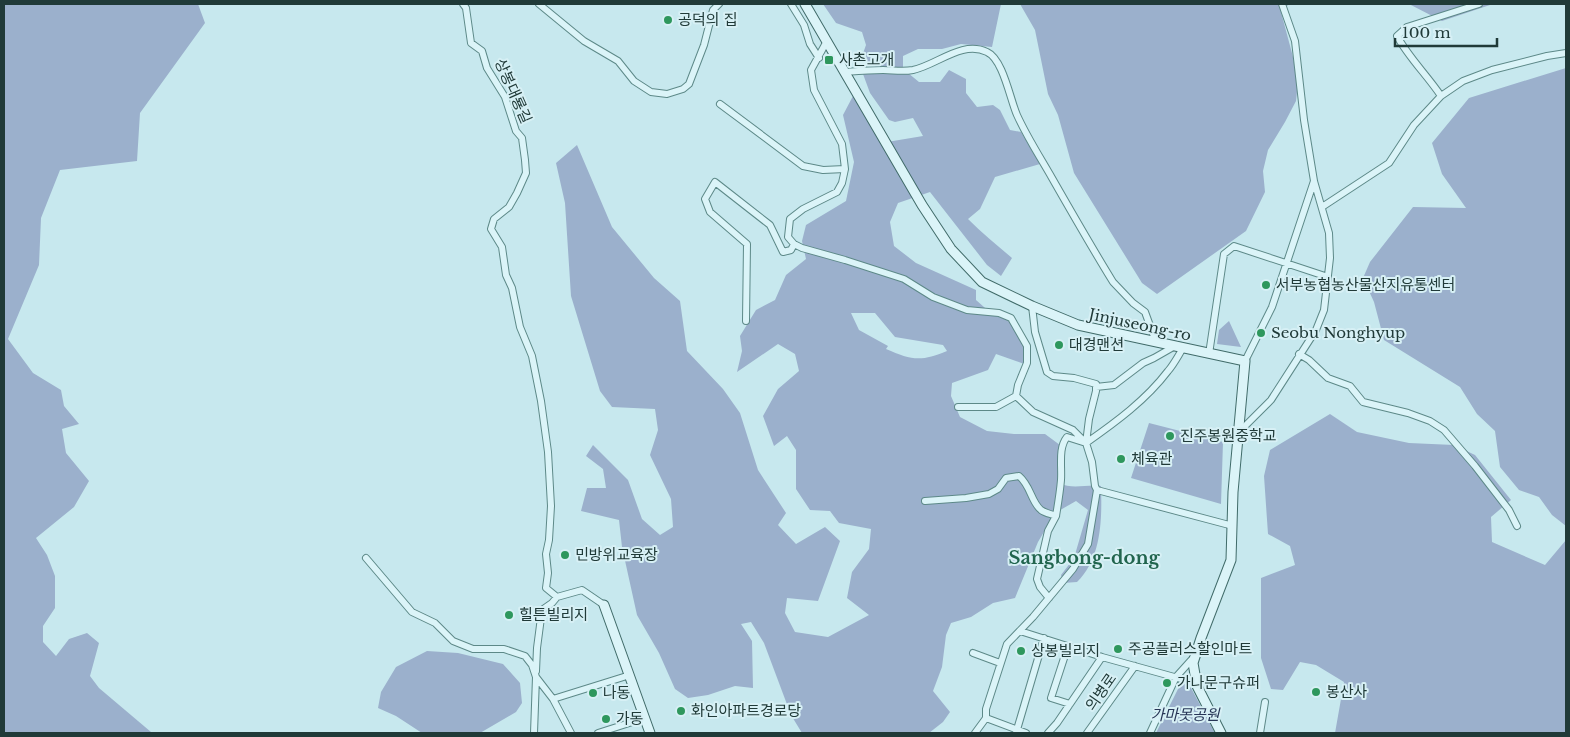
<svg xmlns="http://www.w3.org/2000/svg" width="1570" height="737" font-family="'Libre Baskerville','Noto Sans KR',serif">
<rect width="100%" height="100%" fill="#c7e8ee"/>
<path fill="#9bb0cc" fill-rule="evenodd" d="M4,4H198L205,23L140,113L137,161L60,170L41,218L39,265L8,339L33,373L61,390L64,406L79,424L62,429L66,453L89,481L74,507L36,538L47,555L55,576V608L43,626V642L56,656L69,639L87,633L99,643L90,676L99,688L151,732L150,733H4Z
M823,4H1001L992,47L961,44L942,49H918L903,56V67L878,68L861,59L866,45L862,32L836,23Z
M1020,4H1289L1281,12L1293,57L1298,83L1296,101L1285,122L1268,150L1263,171L1265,192L1246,231L1157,294L1142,283L1074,173L1058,115L1048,94L1035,30Z
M1409,4H1493L1442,21Z
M1566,68V526L1552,515L1539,497L1519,490L1500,467L1495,431L1477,414L1460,387L1384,340L1374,302L1363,278L1370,262L1413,207L1466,208L1442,174L1432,143L1469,98Z
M949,70L966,79V93L977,107L993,105L1000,110L1010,130L1021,132L1040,164L995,177L980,209L968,219C982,233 997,245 1012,258L1001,276L987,265L930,192L898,203L890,222L894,246L916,263L976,290V300L993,315L1014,322L1031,350L1027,365L996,354L988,370L952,383L951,396L960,417L987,431L1014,434H1045L1064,448L1059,483C1073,490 1086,484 1101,486C1102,518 1102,558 1077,582L1063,583L1061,575L1074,558L1088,510L1076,501L1055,513L1038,542L1015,598L993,603L971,617L951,623L946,635L942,667L933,691L950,712L943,722L929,733H802L791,715L764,643L751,622L741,624L752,641L753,688L735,686L708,695L688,698L675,689L659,653L637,615L622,547L619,520L581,511L587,488H606L603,469L586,456L593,445L628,480L642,519L660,535L673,527L671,499L650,455L658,430L655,409L612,407L600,391L571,296L565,203L556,163L577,145L612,227L654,278L680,301L687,351L723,389L740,413L758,470L786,513L778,525L796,544L825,527L840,541L818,601L787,598L785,613L795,632L828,637L869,615L847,598L852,572L869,549L871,529L839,523L830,511L810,510L796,489V450L787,436L774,446L763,416L778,389L799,371L795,354L778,344L737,372L742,351L740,336L756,310L775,300L786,275L806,259L802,241L806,225L846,201L854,162L843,115L853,96L887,142L923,136L913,118L895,122L889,120L870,93L863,74L908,73L919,82H940ZM851,313H875L895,337L943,345L947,351C921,362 911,360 886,349L888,346L859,330Z
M1229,321L1241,347L1217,344L1219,330Z
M1330,414L1357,432L1409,443L1454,445L1475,455L1511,500L1491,517L1492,542L1545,565L1566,540V733H1335L1344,682L1316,665L1300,662L1283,690L1271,689L1261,658V578L1295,565L1290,546L1268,534L1264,476L1270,450Z
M1149,423L1223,442L1221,504L1131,478Z
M427,651L458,653L503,664L520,683L522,703L516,712L480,733H422L396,716L378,708L381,692L396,667Z
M1182,684H1187L1190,686L1215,733H1156L1179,687Z"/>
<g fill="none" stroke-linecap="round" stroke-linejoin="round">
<defs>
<path id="street" d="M463,4L466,8L471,43L482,51L487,68L505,97L516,131L522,138L525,160L526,173L517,193L509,207L494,219L491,229L502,247L506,275L512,288L520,327L532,356L541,401L548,452L551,506L549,540L546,554L548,573L546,588L557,597L582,590L604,605
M539,4L584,41L618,61L634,81L651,92L667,94L683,89L689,84L704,45L713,10L719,4
M791,4L804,25L810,44L819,58
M827,41L811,70L814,90L842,144L845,169L842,183L837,192L803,209L790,219L788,237L794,244L802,248L845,260L904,279L933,297L967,310L999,313L1011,318L1027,346V363L1018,385L1016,396L1033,412L1073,430L1086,443
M845,72C858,71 870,70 883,70C893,70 902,72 913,70C937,65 962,40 987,52C1003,59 1010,99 1017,115C1027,137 1040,157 1052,178C1072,213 1092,248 1113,282L1133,303L1145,312L1156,342
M1441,96C1427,75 1409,58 1397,36L1407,27L1479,4
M720,104L803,166L823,170L845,169
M1322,207L1389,163L1414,125L1441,96L1463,81L1492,70L1547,56L1566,53
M1032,306L1035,332L1047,372L1053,376L1074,378L1096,384V391L1089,419L1086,443L1092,462L1095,486L1097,490
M746,321L747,244L710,212L705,199L715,182L770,225L783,252L791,250L794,244
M1209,354L1224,254L1234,246L1328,277
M1299,354L1309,360L1328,378L1350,386L1363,402L1408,413L1430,421L1444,430L1475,466L1509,510L1517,526
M1245,361L1272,307L1314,181
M1096,387L1114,385L1143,363L1154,358L1175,346
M958,407H996L1016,396
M1238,433L1271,400L1316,330L1324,310L1330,258L1329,233L1314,181L1304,120L1295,41L1282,4
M1097,490L1233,526
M925,501L966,498L989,494L998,489L1006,478L1019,476C1031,486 1031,502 1041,510C1045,513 1051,514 1056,516C1058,504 1060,492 1061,480C1062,466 1058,448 1067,437L1086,443C1116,422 1146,400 1168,371C1174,364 1178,356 1183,348
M366,558L412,612L435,623L453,641L473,649H504L525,656L532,665L536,677L534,733
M1049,598L1040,587L1037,579L1048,531L1056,516
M1020,631L1102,657L1196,683L1197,685
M1068,646L1051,698L1070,704
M973,653L1000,663
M536,671L537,648L542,610L552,603L557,597
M536,677L553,699L571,733
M553,699L630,675
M598,733L645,718
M975,733L986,718
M1016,733L1044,638
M1026,733L986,718V709L1007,644L1033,617L1073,569L1088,544L1097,490
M1048,733L1057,723L1102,657
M1087,733L1135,666
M1150,733L1176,677L1194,657
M1260,733L1265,702"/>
<path id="secondary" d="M805,4L922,205L951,249L982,282L1032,306L1078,325L1245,361L1233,492L1231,560L1201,638L1193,663L1197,686L1221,733
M604,605L650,733"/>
</defs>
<use href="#street" stroke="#5d8988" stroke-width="8"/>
<use href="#secondary" stroke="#406b69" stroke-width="11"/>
<use href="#street" stroke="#dbf4f8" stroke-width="6"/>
<use href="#secondary" stroke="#dbf4f8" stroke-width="9"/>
</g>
<g fill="#2e975d" stroke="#d7f0f5" stroke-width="2">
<circle cx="668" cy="20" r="5"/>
<rect x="824" y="55" width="10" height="10" rx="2.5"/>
<circle cx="1266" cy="285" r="5"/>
<circle cx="1261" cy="333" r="5"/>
<circle cx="1059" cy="345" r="5"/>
<circle cx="1170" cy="436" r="5"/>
<circle cx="1121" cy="459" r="5"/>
<circle cx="565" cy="555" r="5"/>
<circle cx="509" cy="615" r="5"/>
<circle cx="1118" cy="649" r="5"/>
<circle cx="1021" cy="651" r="5"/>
<circle cx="1167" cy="683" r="5"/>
<circle cx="1316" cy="692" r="5"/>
<circle cx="593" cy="693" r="5"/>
<circle cx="681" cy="711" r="5"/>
<circle cx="606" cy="719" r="5"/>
</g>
<g text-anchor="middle" stroke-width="4" stroke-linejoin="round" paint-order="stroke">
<g font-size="15" fill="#203a38" stroke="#d7f0f5" text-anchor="start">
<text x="678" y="25">공덕의 집</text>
<text x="839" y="65">사촌고개</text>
<text x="1276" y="290">서부농협농산물산지유통센터</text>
<text x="1271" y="338">Seobu Nonghyup</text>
<text x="1069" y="350">대경맨션</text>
<text x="1180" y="441">진주봉원중학교</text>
<text x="1131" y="464">체육관</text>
<text x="575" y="560">민방위교육장</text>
<text x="519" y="620">힐튼빌리지</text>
<text x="1128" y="654">주공플러스할인마트</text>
<text x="1031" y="656">상봉빌리지</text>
<text x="1177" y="688">가나문구슈퍼</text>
<text x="1326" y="697">봉산사</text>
<text x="603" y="698">나동</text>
<text x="691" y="716">화인아파트경로당</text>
<text x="616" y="724">가동</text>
</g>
<g font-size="15" fill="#203a38" stroke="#d7f0f5">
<text transform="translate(513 91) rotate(66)" y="5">상봉대룡길</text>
<text transform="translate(1140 325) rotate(12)" y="5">Jinjuseong-ro</text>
<text transform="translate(1101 692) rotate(-55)" y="5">의병로</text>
</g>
<g font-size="15" font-style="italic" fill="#273556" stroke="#d7f0f5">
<text x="1185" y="720">가마못공원</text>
</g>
<g font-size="18" font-weight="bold" fill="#21654e" stroke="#d7f0f5">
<text x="1084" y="564">Sangbong-dong</text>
</g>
</g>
<rect width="1570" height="737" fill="none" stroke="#203a38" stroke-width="10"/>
<path d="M1395 38v8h102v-8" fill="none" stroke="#203a38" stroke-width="2.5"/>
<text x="1402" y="38" font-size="15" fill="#203a38" stroke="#d7f0f5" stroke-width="4" paint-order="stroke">100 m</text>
</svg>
